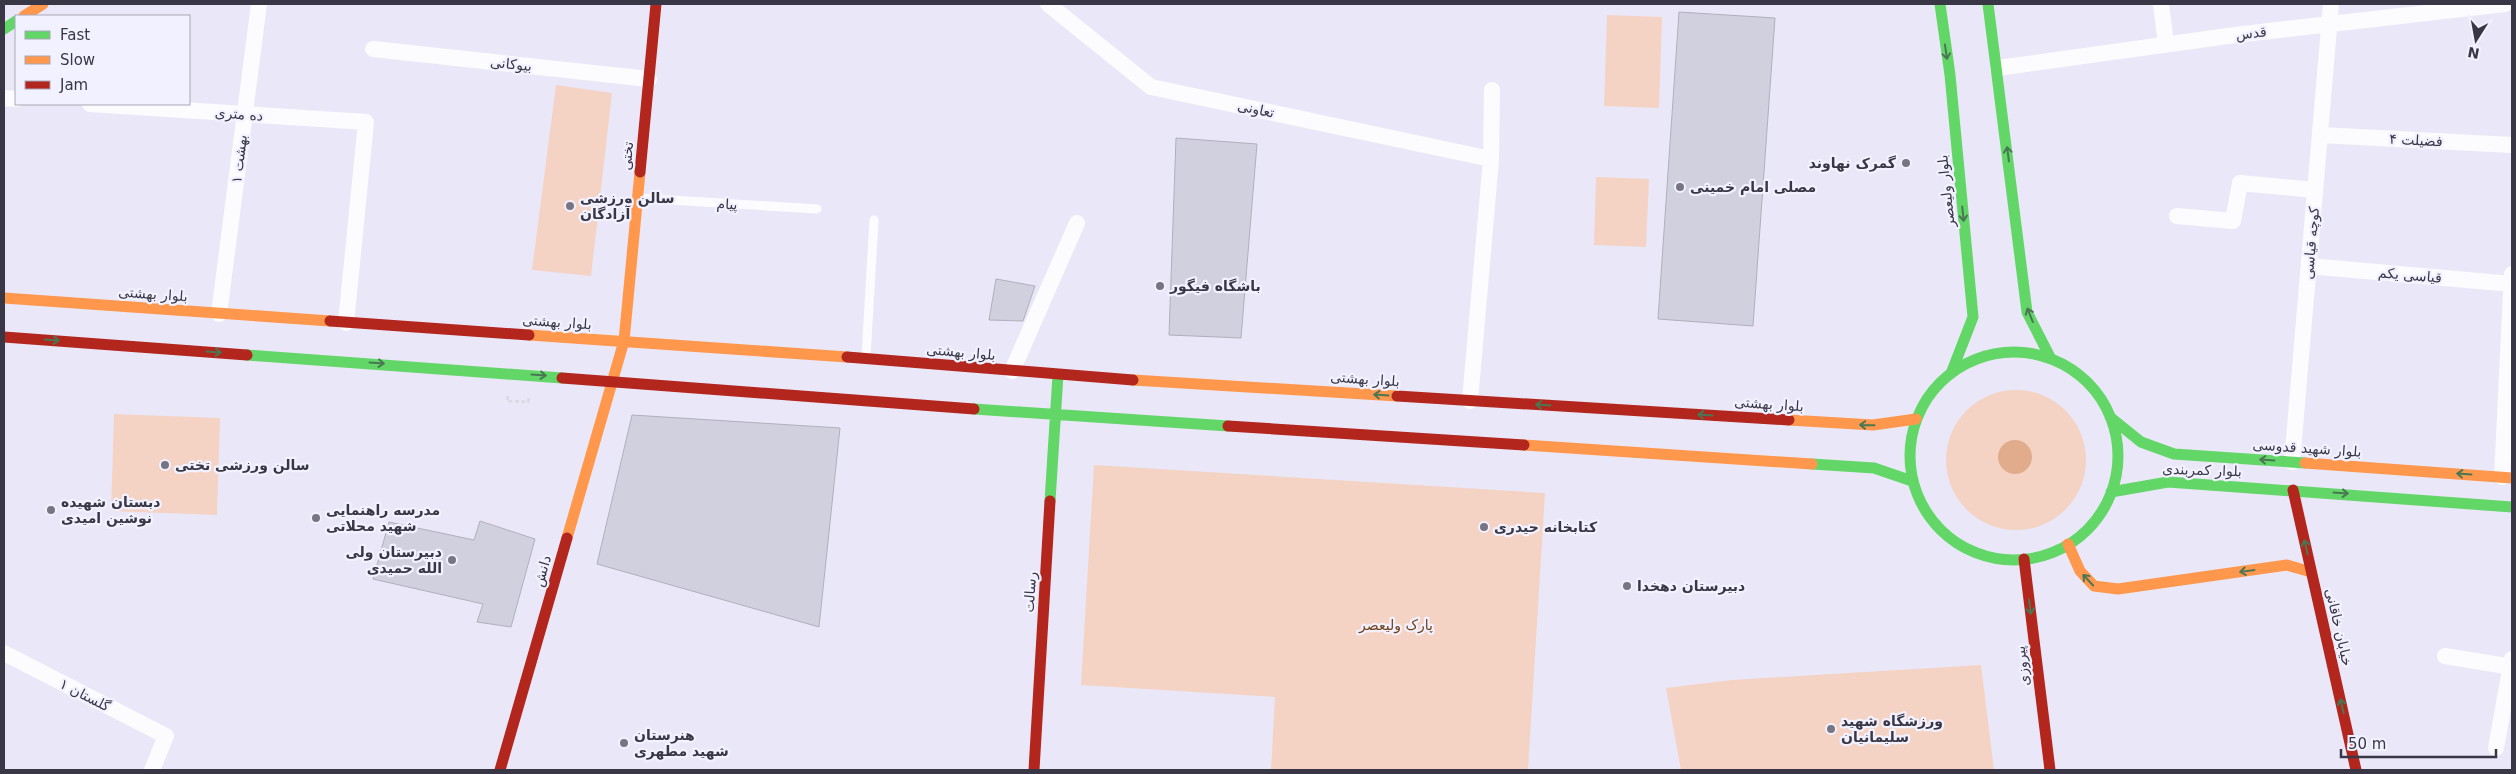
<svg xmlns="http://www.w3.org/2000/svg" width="2516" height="774" font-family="'DejaVu Sans',Vazirmatn,sans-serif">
<rect width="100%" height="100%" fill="#eae8f8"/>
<path fill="#f4d3c4" d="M1607,15L1662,17L1659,108L1604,106Z
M556,85L612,93L591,276L532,270Z
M1596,177L1649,179L1646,247L1594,245Z
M1946 460a70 70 0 1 1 140 0a70 70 0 1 1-140 0Z
M114,414L220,418L217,515L111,511Z
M1094,465L1545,493L1528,770H1271L1275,697L1081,685Z
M1981,665L1994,770H1681L1666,688L1732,680Z"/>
<path fill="#e0ac8c" d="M1998 457a17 17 0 1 1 34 0a17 17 0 1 1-34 0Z"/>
<path fill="#d1d0de" stroke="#b1afbd" d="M1679,12L1775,18L1753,326L1658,319Z
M1176,138L1257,144L1241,338L1169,335Z
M996,279L1035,286L1023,321L989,320Z
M632,415L840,428L819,627L597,564Z
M480,521L535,539L511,627L477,622L483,604L373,579L389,522L474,540Z"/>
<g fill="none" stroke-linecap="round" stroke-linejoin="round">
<path stroke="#dbdade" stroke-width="3" stroke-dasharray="4 2.5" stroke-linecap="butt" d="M508,396L507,401L528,402L529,398"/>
<path stroke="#fcfcfe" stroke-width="9" d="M638,198L817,209
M866,357L874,220"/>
<path stroke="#fcfcfe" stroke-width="16" d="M1048,4L1151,87L1491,159
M2161,4L2166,44
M373,49L649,79
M1998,68L2235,35L2505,4
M4,98L16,99
M90,104L366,122L346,323
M2320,135L2512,145
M2177,216L2233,221L2240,183L2315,190
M2309,266L2512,284
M219,314L259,4
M1012,371L1077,223
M1470,401L1491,159L1492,90
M2292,462L2331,4
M2502,477L2512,274
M4,653L166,736L152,770
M2445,656L2512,667
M2496,748L2512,659"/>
<path stroke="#63d668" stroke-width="11" d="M1940,4L1950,75L1973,317L1952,371
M1988,4L2027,312L2051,359
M4,29L16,21
M1910 456a104 104 0 1 1 208 0a104 104 0 1 1-208 0Z
M247,355L562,378
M974,409L1228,426
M2110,417L2141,442L2174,454L2305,463
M1812,464L1874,468L1912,481
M2111,492L2168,482L2512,507
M1050,501L1058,375"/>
<path stroke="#ff974d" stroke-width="11" d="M24,16L43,4
M4,298L330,321
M529,335L847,357
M1133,380L1397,396
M1789,420L1873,425L1916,419
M1524,445L1812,464
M2305,463L2512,478
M567,538L624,341L640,172
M2068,544L2080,571L2094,586L2118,589L2287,565L2311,572"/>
<path stroke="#b3261e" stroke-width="11" d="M640,172L656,4
M330,321L529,335
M4,337L247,355
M847,357L1133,380
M562,378L974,409
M1397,396L1789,420
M1228,426L1524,445
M2293,490L2356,770
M2024,559L2050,770
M500,770L567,538
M1034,770L1050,501"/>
</g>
<defs><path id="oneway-shaft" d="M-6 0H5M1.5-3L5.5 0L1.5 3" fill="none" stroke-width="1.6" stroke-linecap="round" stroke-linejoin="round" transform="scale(1.25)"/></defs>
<g stroke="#4a7753">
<use href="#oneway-shaft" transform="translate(1946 52) rotate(82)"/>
<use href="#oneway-shaft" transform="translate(2008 154) rotate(-97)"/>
<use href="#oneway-shaft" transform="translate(1963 214) rotate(84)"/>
<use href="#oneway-shaft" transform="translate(2030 315) rotate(-112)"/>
<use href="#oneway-shaft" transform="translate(52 340) rotate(4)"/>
<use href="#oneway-shaft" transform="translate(214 352) rotate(4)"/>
<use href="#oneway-shaft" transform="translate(377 363) rotate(4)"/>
<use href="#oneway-shaft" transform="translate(539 375) rotate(4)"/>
<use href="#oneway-shaft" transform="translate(1381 395) rotate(-176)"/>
<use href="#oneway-shaft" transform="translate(1543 405) rotate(-176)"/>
<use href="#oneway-shaft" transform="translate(1705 415) rotate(-176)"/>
<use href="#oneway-shaft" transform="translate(1867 425) rotate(-179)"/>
<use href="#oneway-shaft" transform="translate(2267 460) rotate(-176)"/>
<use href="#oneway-shaft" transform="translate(2464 474) rotate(-176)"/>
<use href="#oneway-shaft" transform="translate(2341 493) rotate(4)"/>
<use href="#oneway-shaft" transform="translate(2306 547) rotate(-103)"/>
<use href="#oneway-shaft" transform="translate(2247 571) rotate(172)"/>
<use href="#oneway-shaft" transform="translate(2088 580) rotate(-133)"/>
<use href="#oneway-shaft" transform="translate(2030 607) rotate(83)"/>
<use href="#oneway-shaft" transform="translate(2342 706) rotate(-103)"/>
</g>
<g fill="#777584" stroke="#f2f1ff" stroke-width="2">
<circle cx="1906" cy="163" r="5"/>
<circle cx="1680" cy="187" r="5"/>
<circle cx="570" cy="206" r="5"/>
<circle cx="1160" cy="286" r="5"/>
<circle cx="165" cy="465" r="5"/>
<circle cx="51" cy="510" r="5"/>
<circle cx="316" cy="518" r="5"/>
<circle cx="1484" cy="527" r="5"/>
<circle cx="452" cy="560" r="5"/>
<circle cx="1627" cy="586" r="5"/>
<circle cx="1831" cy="729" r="5"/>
<circle cx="624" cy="743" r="5"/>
</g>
<g text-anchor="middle" stroke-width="4.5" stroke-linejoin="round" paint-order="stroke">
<g font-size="14" fill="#393745" stroke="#f2f1ff">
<text transform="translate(2251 33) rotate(-7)" y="5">قدس</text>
<text transform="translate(511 64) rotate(6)" y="5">بیوکانی</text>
<text transform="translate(1256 109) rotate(12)" y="5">تعاونی</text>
<text transform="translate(239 114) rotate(4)" y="5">ده متری</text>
<text transform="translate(2416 140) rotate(3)" y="5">فضیلت ۴</text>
<text transform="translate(627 156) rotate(-85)" y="5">تختی</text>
<text transform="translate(239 159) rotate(-83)" y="5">بهشت ۱</text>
<text transform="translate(1946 191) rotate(-96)" y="5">بلوار ولیعصر</text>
<text transform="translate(727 204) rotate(3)" y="5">پیام</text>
<text transform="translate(2311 243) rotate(-85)" y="5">کوچه قیاسی</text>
<text transform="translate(2410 275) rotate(5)" y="5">قیاسی یکم</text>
<text transform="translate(153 294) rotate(4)" y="5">بلوار بهشتی</text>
<text transform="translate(557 322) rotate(4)" y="5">بلوار بهشتی</text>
<text transform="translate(961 352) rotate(5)" y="5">بلوار بهشتی</text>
<text transform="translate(1365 379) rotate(4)" y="5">بلوار بهشتی</text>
<text transform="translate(1769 404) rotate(4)" y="5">بلوار بهشتی</text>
<text transform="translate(2307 448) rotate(4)" y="5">بلوار شهید قدوسی</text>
<text transform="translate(2202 470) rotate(2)" y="5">بلوار کمربندی</text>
<text transform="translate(542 571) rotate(-74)" y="5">دانش</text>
<text transform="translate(1030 592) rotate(-86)" y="5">رسالت</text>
<text transform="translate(2339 627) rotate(77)" y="5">خیابان خاقانی</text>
<text transform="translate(2022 666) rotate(-97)" y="5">پیروزی</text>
<text transform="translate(85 695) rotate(27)" y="5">گلستان ۱</text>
</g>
<g font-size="14" font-weight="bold" fill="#393745" stroke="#f2f1ff" text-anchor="start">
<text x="1896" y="168" text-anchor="end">گمرک نهاوند</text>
<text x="1690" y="192">مصلی امام خمینی</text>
<text x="580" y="203">سالن ورزشی<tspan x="580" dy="16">آزادگان</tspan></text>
<text x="1170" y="291">باشگاه فیگور</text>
<text x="175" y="470">سالن ورزشی تختی</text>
<text x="61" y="507">دبستان شهیده<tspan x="61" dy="16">نوشین امیدی</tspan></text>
<text x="326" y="515">مدرسه راهنمایی<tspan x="326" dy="16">شهید محلاتی</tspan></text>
<text x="1494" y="532">کتابخانه حیدری</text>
<text x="442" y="557" text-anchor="end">دبیرستان ولی<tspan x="442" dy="16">الله حمیدی</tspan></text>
<text x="1637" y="591">دبیرستان دهخدا</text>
<text x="1841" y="726">ورزشگاه شهید<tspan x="1841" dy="16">سلیمانیان</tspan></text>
<text x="634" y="740">هنرستان<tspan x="634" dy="16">شهید مطهری</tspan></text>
</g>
<g font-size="14" fill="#714019" stroke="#f2f1ff">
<text x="1396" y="630">پارک ولیعصر</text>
</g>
</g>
<rect width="2516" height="774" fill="none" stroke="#393745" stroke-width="10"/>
<rect x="15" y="15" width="175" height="90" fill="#f2f1ff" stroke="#a8a7b5"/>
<rect x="25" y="31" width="25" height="8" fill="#63d668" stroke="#a8a7b5"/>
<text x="60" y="40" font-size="15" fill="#393745">Fast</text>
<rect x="25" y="56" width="25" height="8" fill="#ff974d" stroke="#a8a7b5"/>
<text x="60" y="65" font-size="15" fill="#393745">Slow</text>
<rect x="25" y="81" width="25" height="8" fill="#b3261e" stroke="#a8a7b5"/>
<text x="60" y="90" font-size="15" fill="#393745">Jam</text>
<g transform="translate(2476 40) rotate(191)" stroke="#f2f1ff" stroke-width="4" paint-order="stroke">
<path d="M0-4L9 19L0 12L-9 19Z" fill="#393745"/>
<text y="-8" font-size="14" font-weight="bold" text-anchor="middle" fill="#393745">N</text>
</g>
<path d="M2341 749v8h155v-8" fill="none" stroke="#393745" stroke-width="2.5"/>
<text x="2348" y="749" font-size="15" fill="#393745" stroke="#f2f1ff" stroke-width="4" paint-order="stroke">50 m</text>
</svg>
